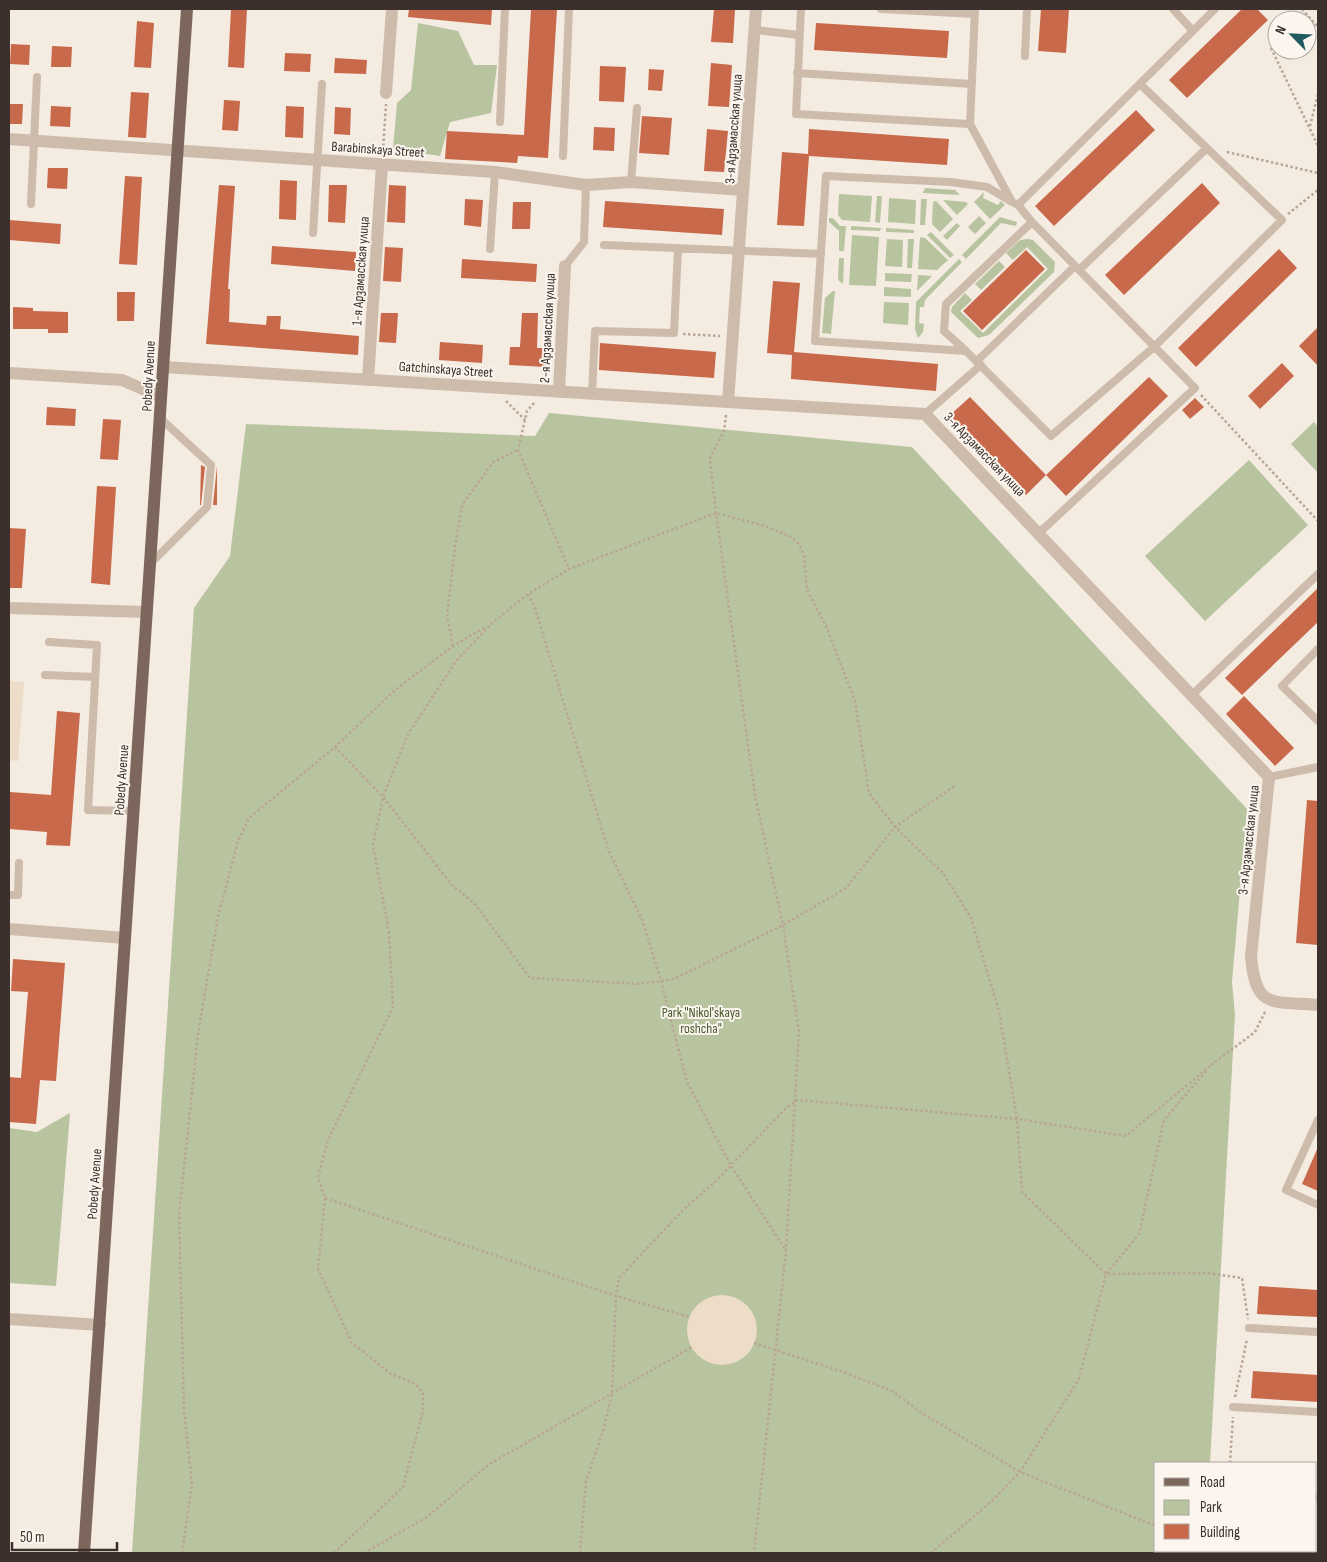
<svg xmlns="http://www.w3.org/2000/svg" width="1327" height="1562" font-family="'Sofia Sans Condensed',sans-serif">
<rect width="100%" height="100%" fill="#f4ebe1"/>
<path fill="#b8c4a0" d="M418,23L458,31L474,65H497L491,113L450,122L440,156L393,149L397,103L411,90Z
M925,188L955,190L960,195L923,193Z
M984,192L983,198L998,205L1001,201L1005,205L990,219L974,202Z
M839,194L872,196L870,222L842,220L838,215Z
M877,196H882L880,223L875,222Z
M889,198L916,200L915,224L888,222Z
M921,199H927L925,225H920Z
M943,200L966,202L968,204L957,215Z
M936,201L953,219L940,232L932,224L933,202Z
M979,216L986,223L975,234L968,227Z
M1000,217L1017,222L1016,226L1001,223L966,259L962,255Z
M829,218H833L840,226H846L844,251H839V231L829,222Z
M957,223L960,226L947,240L943,236Z
M851,226L881,228L880,231L851,230Z
M886,228L914,230V233L886,232Z
M931,232L954,255L950,258L927,235Z
M852,235L879,237L876,286L849,285Z
M920,237L925,238L948,260L937,270L918,269Z
M887,239L903,240L902,267L885,266Z
M908,239H914L912,268H907Z
M1028,239L1033,240L1055,262L1054,272L989,335L978,338L951,312L952,307L965,293L972,300L960,311L983,333L1048,269L1027,247L1013,260L1006,253L1020,240Z
M839,258H844L843,284L838,280Z
M959,259L962,262L925,300L924,307H920L919,323L924,324L923,332L918,338L915,329L916,302Z
M999,261L1005,267L981,290L975,284Z
M885,273L912,274L911,282L885,281Z
M918,275L932,276L917,291Z
M884,287L911,289V297L884,296Z
M833,291H835L831,334L822,333L825,298Z
M884,302L909,303L908,325L883,323Z
M549,413L912,447L1247,809L1232,982L1235,1015L1210,1463H1156V1551H1206L1205,1553H132L194,608L230,556L246,424L535,436Z
M1314,422L1318,427V473L1291,444Z
M1249,460L1308,525L1205,621L1145,556Z
M70,1113L56,1286L9,1283V1128L37,1132Z"/>
<path fill="#ecdcc8" d="M9,681L24,682L18,761L9,760Z
M687 1330a35 35 0 1 1 70 0a35 35 0 1 1-70 0Z"/>
<path fill="#c8694b" d="M231,9H247L244,68L228,67Z
M409,9H492L491,25L408,17Z
M531,9H557L548,158L518,156L517,163L445,159L447,131L524,135Z
M714,9H735L733,43L711,42Z
M1041,9H1069L1066,53L1038,51Z
M1242,9H1257L1268,20L1187,98L1169,80Z
M137,21L154,23L151,68L134,67Z
M816,23L949,31L947,58L814,50Z
M11,44L30,45L29,65L10,64Z
M52,46L72,47L71,67H51Z
M285,53L311,54L310,72L284,71Z
M335,58L367,60L366,74L334,73Z
M711,63L732,65L729,107L708,106Z
M600,66L626,67L624,102L599,101Z
M649,69L664,70L662,91L648,90Z
M131,92L149,93L146,138L128,137Z
M224,100L240,101L238,131L222,130Z
M9,104H23L22,124H9Z
M51,106L71,107L70,127L50,126Z
M286,106L304,107L303,138L285,137Z
M335,107L351,108L350,135L334,134Z
M1136,110L1155,130L1054,226L1035,206Z
M642,116L672,118L669,155L639,153Z
M594,127L615,128L614,151L593,150Z
M707,129L728,131L724,172L704,171Z
M809,129L949,139L947,165L809,156L804,226L777,225L782,152L808,154Z
M48,168H68L67,189L47,188Z
M125,176L142,177L137,265L119,264Z
M280,180L297,181L296,220L279,219Z
M1202,183L1220,203L1124,295L1105,275Z
M219,185L235,186L228,289H230L229,322L266,325L267,316H281L280,329L359,336L358,355L206,344Z
M329,185H347L345,223L328,222Z
M389,185L406,186L405,223L387,222Z
M465,199L483,200L481,227L464,225Z
M605,201L724,209L722,235L603,227Z
M513,202H531L530,229H512Z
M9,220L61,224L60,244L9,240Z
M272,246L356,252L355,271L271,264Z
M385,247L403,248L401,282L383,281Z
M1279,249L1297,268L1196,367L1178,348Z
M1026,250L1045,269L982,330L963,311Z
M462,259L537,264L536,282L461,278Z
M773,281L800,283L794,352L938,364L936,391L791,379L792,355L767,353Z
M117,292H135L134,321H117Z
M13,307L33,308V311L68,312V333H48V329H13Z
M381,313H398L396,343L379,342Z
M522,313H538L537,348H547L546,367L509,365L510,347H520Z
M1318,327V366L1299,346Z
M440,342L483,345L482,363L439,360Z
M600,343L716,352L714,378L599,370Z
M1282,363L1294,376L1260,409L1248,396Z
M1149,377L1168,396L1066,496L1046,475Z
M970,397L1046,475L1026,495L950,415Z
M1195,398L1204,407L1190,419L1182,410Z
M47,407L76,409L75,426L46,425Z
M103,419L121,420L118,460L100,459Z
M201,465L205,467L201,505H200Z
M217,466V505H213Z
M97,486L116,487L110,585L91,583Z
M9,528L26,529L22,588H9Z
M1318,588V622L1242,695L1225,678Z
M1244,696L1294,748L1275,766L1226,714Z
M57,711L80,713L70,846L46,845L47,832L9,829L10,792L51,795Z
M1307,800L1318,801V945L1296,943Z
M13,959L65,963L56,1081L40,1080L36,1124L9,1122V1077L21,1078L28,992L11,991Z
M1318,1147V1191L1302,1184Z
M1259,1286L1318,1290V1317L1257,1314Z
M1253,1371L1318,1375V1402L1251,1398Z"/>
<g fill="none" stroke-linecap="round" stroke-linejoin="round">
<path stroke="#b9a596" stroke-width="2.5" stroke-dasharray="2.5 2.5" stroke-linecap="butt" d="M1302,9L1318,27
M1271,48L1318,146
M1310,126L1318,94
M383,151L386,104
M1227,152L1318,173
M1288,214L1318,190
M683,334L720,336
M1201,395L1318,521
M506,401L525,420
M534,403L527,411L518,450L569,569
M726,415L724,431L710,458L716,513L755,796L783,925L799,1032L786,1250L754,1553
M528,594L534,605L608,849L643,922L661,981L687,1082L730,1164L785,1249
M453,646L447,616L455,547L462,505L493,462L518,450
M335,747L383,797L452,885L475,904L530,978L639,984L674,979L783,925L846,888L895,827L956,785
M1211,1065L1255,1032L1266,1010
M1206,1071L1164,1120L1139,1234L1106,1274L1207,1273L1242,1278L1248,1319
M325,1198L616,1296L690,1317
M754,1343L846,1373L892,1391L922,1413L1020,1472L1156,1526
M1235,1397L1247,1339
M1230,1463L1233,1417
M182,1553L192,1484L184,1411L179,1215L198,1034L218,917L238,841L249,818L335,747L395,690L453,646L487,626
M334,1553L403,1487L423,1411V1393L416,1384L391,1374L352,1343L318,1269L325,1198L318,1177L328,1140L393,1007L389,933L373,845L383,797L407,736L456,661L491,624L528,594L569,569L716,513L765,526L791,537L799,544L804,556L807,590L826,626L855,701L869,793L895,827L943,873L971,918L999,1011L1017,1119L1022,1192L1106,1274L1079,1379L1020,1472L991,1502L931,1553
M364,1553L427,1517L488,1465L692,1347
M580,1553L586,1481L603,1431L612,1394L616,1296L619,1278L683,1210L717,1180L786,1108L797,1100L1017,1119L1126,1136L1210,1066
M1218,1553V1551"/>
<path stroke="#cdbbac" stroke-width="8" d="M801,9L796,114L970,124
M881,9L975,14
M975,9L970,124L1012,202L1018,205L1032,222L1195,388L1039,533
M1173,9L1193,31
M755,30L799,35
M1025,56L1027,9
M797,73L972,84
M500,122L505,9
M563,156L569,9
M631,182L637,108
M1012,202L987,187L951,182L826,176L815,341L966,351L1051,436L1154,347L1282,220L1140,84
M31,204L37,77
M1018,205L1215,9
M313,233L322,84
M604,245L821,254
M490,249L495,172
M565,266L584,242L586,185
M1079,270L1207,148
M966,351L944,331L946,304L1032,222
M977,361L1075,266
M592,393L595,331L674,333L678,249
M925,414L981,365
M150,564L207,507L211,465L160,418
M49,642L97,645L88,810L134,811
M1318,649L1282,686L1318,721
M45,675L95,677
M1192,695L1318,574
M1269,777L1318,767
M9,895H18L19,863
M1318,1120L1286,1190L1318,1205
M1249,1328L1318,1332
M1233,1407L1318,1412
M1316,1498H1318"/>
<path stroke="#cdbbac" stroke-width="12" d="M756,9L728,402L925,414L1269,777L1251,957C1256,1010 1272,1001 1318,1005
M386,93L392,9
M9,139L495,172L586,185L631,182L743,190
M163,367L728,402
M9,373L122,380L161,397
M368,380L382,165
M559,391L565,266
M9,608L147,612
M9,929L125,938
M9,1319L100,1325"/>
<path stroke="#7d675c" stroke-width="12" d="M84,1553L187,9"/>
</g>
<g text-anchor="middle" stroke-width="4" stroke-linejoin="round" paint-order="stroke">
<g font-size="14" fill="#3b302b" stroke="#fbf5ee">
<text transform="translate(733 129) rotate(-86)" y="5">3-я Арзамасская улица</text>
<text transform="translate(378 149) rotate(4)" y="5">Barabinskaya Street</text>
<text transform="translate(360 271) rotate(-86)" y="5">1-я Арзамасская улица</text>
<text transform="translate(547 328) rotate(-87)" y="5">2-я Арзамасская улица</text>
<text transform="translate(446 369) rotate(4)" y="5">Gatchinskaya Street</text>
<text transform="translate(148 376) rotate(-87)" y="5">Pobedy Avenue</text>
<text transform="translate(985 454) rotate(46)" y="5">3-я Арзамасская улица</text>
<text transform="translate(121 780) rotate(-86)" y="5">Pobedy Avenue</text>
<text transform="translate(1248 840) rotate(-84)" y="5">3-я Арзамасская улица</text>
<text transform="translate(94 1184) rotate(-86)" y="5">Pobedy Avenue</text>
</g>
<g font-size="14" fill="#4a5a2e" stroke="#fbf5ee">
<text x="701" y="1017">Park "Nikol'skaya<tspan x="701" dy="16">roshcha"</tspan></text>
</g>
</g>
<rect width="1327" height="1562" fill="none" stroke="#3b302b" stroke-width="20"/>
<rect x="1154" y="1462" width="162" height="90" fill="#fbf5ee" stroke="#aea6a0"/>
<rect x="1164" y="1478" width="25" height="8" fill="#7d675c" stroke="#aea6a0"/>
<text x="1200" y="1487" font-size="15" fill="#3b302b">Road</text>
<rect x="1164" y="1500" width="25" height="15" fill="#b8c4a0" stroke="#aea6a0"/>
<text x="1200" y="1512" font-size="15" fill="#3b302b">Park</text>
<rect x="1164" y="1524" width="25" height="15" fill="#c8694b" stroke="#aea6a0"/>
<text x="1200" y="1537" font-size="15" fill="#3b302b">Building</text>
<g transform="translate(1292 35) rotate(294)"><circle r="24" fill="#fbf5ee" stroke="#aea6a0"/>
<path d="M0-4L9 19L0 12L-9 19Z" fill="#1f5a5e"/>
<text y="-8" font-size="14" font-weight="bold" text-anchor="middle" fill="#3b302b">N</text>
</g>
<path d="M12 1542v8h105v-8" fill="none" stroke="#3b302b" stroke-width="2.5"/>
<text x="20" y="1542" font-size="15" fill="#3b302b" stroke="#fbf5ee" stroke-width="4" paint-order="stroke">50 m</text>
</svg>
